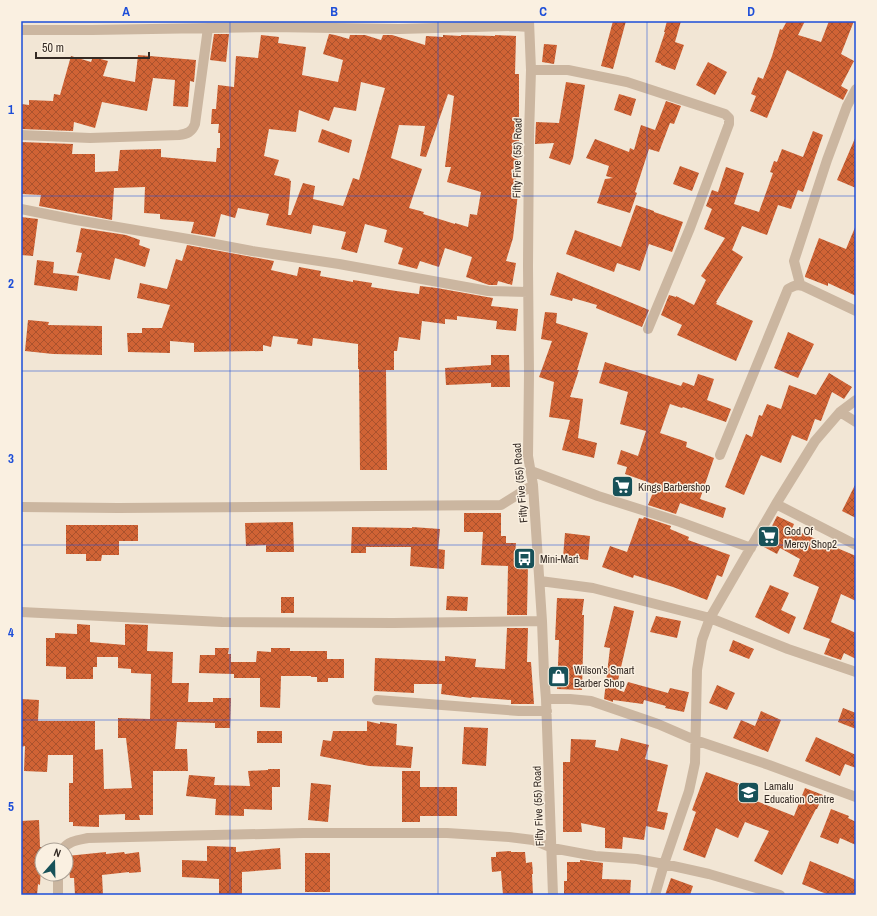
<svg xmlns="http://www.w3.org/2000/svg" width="877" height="916" font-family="'Archivo Narrow',sans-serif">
<defs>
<pattern id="building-cross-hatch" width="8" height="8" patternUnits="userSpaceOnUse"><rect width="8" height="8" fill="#d06335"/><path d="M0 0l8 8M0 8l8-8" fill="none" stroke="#aa522d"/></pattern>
</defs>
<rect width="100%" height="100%" fill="#f2e6d5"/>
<path fill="url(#building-cross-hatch)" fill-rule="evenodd" d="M613,21H626L613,69L601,66Z
M667,21H681L675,42L684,45L675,70L661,65V64L655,62L665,32H664Z
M787,21H805L798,35L821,42L829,21H854L841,54L854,61L841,86L848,90L843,100L787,70L767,118L750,111L756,96L751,94L758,77L763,79L772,56L780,29L782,30Z
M214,34H229L226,62L210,60Z
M329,34L335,35L349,39L350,35H365L381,40L383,35H392L425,45L426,36L443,37V35L461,36V35L495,36V35L516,36L515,74H519V145L515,192L518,193L513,238L506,261L516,263L512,285L498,281L497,285H489L466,277L472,257L445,248L439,267L420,261L417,269L398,264L403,248L384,242L387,230L365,224L357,253L341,249L346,232L313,225L311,234L266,225L269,214L238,208L235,218L221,214L215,237L191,233L194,222L160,219V214L144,213L145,187L114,188L112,220L39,206L41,195L21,194V142L73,144L72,154H95V172L118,171L120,150L161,149V157L216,162L217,148H220V133H218L219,124H211L212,109H216L218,85L234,87L236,56L258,58L261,35L279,37L278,43L306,47L302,75L338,82L343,60L323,54ZM361,82L385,88L359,180L353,178L343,206L313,199L315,186L303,183L291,215H288L291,181L289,180L290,179L274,175L279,160L264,156L269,129L296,132L299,110L329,121L334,107L356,111ZM448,94L454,96L445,167H451L447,182L481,192L477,215L470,214L468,227L455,223V224L423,214L424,212L409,208L422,169L391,158L399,125L425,126L420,156L426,157Z
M544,44L557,45L554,64L542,62Z
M138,55L196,60L194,82L190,81L188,107L173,106L175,80L153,78L147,111L102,102L95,128L74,122L73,131L21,129V104L29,105V100L53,101L54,94L60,95L71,56L91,62L93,57L108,61L103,76L135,82Z
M708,62L727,72L715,95L696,85Z
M566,82L585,85L573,158L570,165L549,158L554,143L535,144L536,122L559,123Z
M619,94L636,99L631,116L614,110Z
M666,101L681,106L674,124L670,123L659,152L649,149L635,192L637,193L630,213L597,203L605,179L613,178L606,176L609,166L586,158L595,139L629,152L630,148L634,150L641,125L655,130Z
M322,129L352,140L349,153L318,142Z
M813,131L823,135L803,192L798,190L791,209L778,205L767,235L742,226L732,250L743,257L716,302H717L716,304L753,321L736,361L677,335L682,325L661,315L669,295L676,297V296L694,305L706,280L701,276L725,238L704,229L712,209L706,206L712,190L718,192L726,167L744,173L734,204L759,212L773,173L770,172L774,161L777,162L782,149L803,157Z
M856,136V188L837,180Z
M680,166L699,173L692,191L673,184Z
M636,205L654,211V212L683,222L672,252L649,244L640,271L617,263L614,272L566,254L575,230L621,247Z
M21,217L38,219L33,256L21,255Z
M856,225V296L828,283V286L805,277V276L819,238L846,249Z
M81,228L126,235L140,240L139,245L150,249L145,267L115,258L110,280L77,273L82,253L76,252Z
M187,245L274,261L271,270L297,276L299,267L321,271L320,276L353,282V280L372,283L371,287L396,291L419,294L420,286L437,288L487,297L493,298L491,306L518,309L516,331L496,329L497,321L457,316V320L445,319V324L422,321L420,340L399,337L397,351H394V370H386L387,470H360L359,369H358V344L313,338L312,346L297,344L298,339L273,336L271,347L263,345V351L194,352V343L170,341V353L128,352L127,333H142V328H162L170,305L137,298L140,283L167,289L176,259L182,261Z
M37,260L54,262L53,273L79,276L77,291L34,285Z
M557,272L649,310L642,327L596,308L597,305L573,298L572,301L550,295Z
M545,312L557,313L556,323L588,333L577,370H579L570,397L583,399L578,438L597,443L594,458L562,450L570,420L549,417L554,382L539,377L552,341L541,339Z
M28,320L49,322L48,325L102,326V355L53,354L25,351Z
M788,332L814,344L805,363L798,378L774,368Z
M491,355H509L510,387H491V383L446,385L445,368L491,365Z
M605,362L681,386L683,382L694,386L698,374L714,379L707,400L731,409L726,422L683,407L682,408L670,404L660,433L687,442L686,447L714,458L700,499L726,508L723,518L680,503L676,514L648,505L656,485L625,474L627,467L617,464L621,450L638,456L646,431L620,424L628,392L599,383Z
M829,373L852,387L844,399L832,392L821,421L815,419L807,441L792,435L781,463L761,455L744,495L725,487L746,434L752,437L759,415L762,416L767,404L781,409L789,385L816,395Z
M856,483V518L842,511Z
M464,513H501V536H506V543H516L514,565H528L527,615H507L508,566L481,565L483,532H464Z
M777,516L794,524L792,529L856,556V601L841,594L831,622L856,633V659L844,653L841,660L824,654L830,639L803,629L819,587L793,576L800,559L780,548L777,554L762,546Z
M644,517L671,526L670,529L689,537L688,540L730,555L722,577L717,575L707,600L673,587L634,575L633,578L602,567L610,546L627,552L639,518L643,519Z
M293,522L294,552H266V545L246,546L245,523Z
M66,525H138V541H119V555H102L101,561H86V554H66Z
M352,527L412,528V527L440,529L438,549L445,550L444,569L410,566L411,547H366V553H351Z
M565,533L590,536L588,560L563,557Z
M770,585L789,593L781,610L796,617L789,634L755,617Z
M447,596L468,597L467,611L446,610Z
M281,597H294V613H281Z
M557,598L584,599L582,615H584L582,690L557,689L559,640H555Z
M614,606L634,611L616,689L624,692L628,682L668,693L670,688L688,692H689L684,712L665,708L666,706L644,700L643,704L613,700V702L604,699L610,648L604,647Z
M656,616L681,621L677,638L650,632Z
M77,624L90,625V642L125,645V624L148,625L147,651L173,652L172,683H189L188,702H213V698H231L230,728H215V723L177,722L175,749H187L188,771H153V815H139L140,820H125V814L99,815V827L73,826V822H69V783H73V755H48L47,772L24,771L25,746L21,747V699L39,700L38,721H95V750L103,749L104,789L132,788L126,738H118V718L150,719L151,674L131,673V669L118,668V657H97V667H93V679H66V667L46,666V638H55V633L77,634Z
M507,628H528L527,662H531L534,704H511V700L472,697L471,698L441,694L442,684H414V693L374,691L375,658L445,661V656L476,659L475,667L505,669Z
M733,640L754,649L749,659L729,651Z
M215,648H229L228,654H231V662H256L257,651L271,652V648H290V651H327V659H344V678H328V682H317V677H311V676H281L280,708L260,707V678H234V674L199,673L200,655H215Z
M717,685L735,693L727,710L709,703Z
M843,708L856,713V729L838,722Z
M761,711L781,720L768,752L733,738L741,720L755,726Z
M367,721L380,724V722L397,724L396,745L413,747L411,768L369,766L320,756L323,740L331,741L333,731H367Z
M464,727L488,728L486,766L462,764Z
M257,731H282V743H257Z
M816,737L856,755V768L845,764L840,776L805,761Z
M621,738L649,745L645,759L668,765L657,811L668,813L664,830L646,826L644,840L623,837L622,849L605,848V828L581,823L582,832H563V762H570L571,739L596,740L595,747L618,751Z
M268,769H280V787H272V810L244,809V816L215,815L216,799L186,796L189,775L215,777L214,785L250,786L248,771L268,770Z
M402,771H420V787H457V816H420V822H402Z
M706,772L743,785L744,783L758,789L754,800L794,816L805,788L823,795L817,809H816L782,875L754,861L769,831L745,822L738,838L716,828L705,858L683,850L696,812L692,810Z
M311,783L331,785L328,822L308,820Z
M831,809L849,816L848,818L856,822V845L840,838L838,844L820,837Z
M39,820L40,847H42L40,885L38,884L37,895H21V821Z
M207,846L236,847V852L280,848L281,869L242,872V895H219V879L182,877V860L207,861Z
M511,851V852H525L526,863L532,862L533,874H532L533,895H503L501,871L492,872L491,857H496V852Z
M106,852V854L124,852L125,854L139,852L141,872L129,873V872L102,875L103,895H75L74,878H70L67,856Z
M305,853H330V892H305Z
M580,860L603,863L602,879L631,880L630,895H564V881H567V862H580Z
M810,861L856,880V895H829L802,884Z
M671,878L693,886L690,895H665Z"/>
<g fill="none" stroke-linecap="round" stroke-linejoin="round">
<path stroke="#cbb6a0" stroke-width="10" d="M529,21L531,70L529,135L528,266L529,374L528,456L533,485L542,621L544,674L546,699L553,895
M21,30H92L271,27L399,29L514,26L529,27
M531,70H568L627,82L725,114L729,118V124L690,228L648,329
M21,135L90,138L179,135C187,134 192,132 195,124L208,28
M21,209L76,220L194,240L252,251L339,264L488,291L528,292
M800,284L794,261L827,160L847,106L856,89
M840,412L856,422
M720,455L788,289C793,286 797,284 803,286L856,311
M531,471L598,496L680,522L751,548
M776,504L856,545
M21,507L118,508L501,505L533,485
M540,581L593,588L710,618L788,649L856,672
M21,612L222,622L393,623L542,621
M546,699H570L591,701L658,724L695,740L769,765L856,797
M377,700L519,711H547
M62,850C68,841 78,840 88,838L303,833H447L509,837L533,840L552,848L595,856L637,859L664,864L709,874L780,895
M58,874V895
M655,895L664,864L689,791L695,763L697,670L702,640L710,618L776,504L815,441L840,412L856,400"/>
</g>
<path fill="none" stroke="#1d4ed8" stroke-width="1" stroke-opacity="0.55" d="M230,21V895M438,21V895M647,21V895M21,196H856M21,371H856M21,545H856M21,720H856"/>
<defs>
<symbol id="supermarket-square" viewBox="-11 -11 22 22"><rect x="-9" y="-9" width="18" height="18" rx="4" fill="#175158" stroke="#faf0e1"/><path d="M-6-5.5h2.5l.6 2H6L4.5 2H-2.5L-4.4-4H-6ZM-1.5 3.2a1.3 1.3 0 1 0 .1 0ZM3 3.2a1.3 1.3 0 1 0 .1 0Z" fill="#fff"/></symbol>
<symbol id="bus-square" viewBox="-11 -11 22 22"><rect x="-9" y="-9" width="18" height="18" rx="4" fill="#175158" stroke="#faf0e1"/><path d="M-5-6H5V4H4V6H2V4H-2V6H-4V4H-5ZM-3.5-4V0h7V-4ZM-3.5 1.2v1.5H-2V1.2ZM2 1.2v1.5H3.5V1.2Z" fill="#fff"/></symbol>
<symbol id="shop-square" viewBox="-11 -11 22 22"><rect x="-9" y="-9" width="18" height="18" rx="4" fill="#175158" stroke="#faf0e1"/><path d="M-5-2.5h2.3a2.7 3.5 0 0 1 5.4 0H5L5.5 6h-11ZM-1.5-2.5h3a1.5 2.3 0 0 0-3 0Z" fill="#fff"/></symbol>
<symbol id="school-square" viewBox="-11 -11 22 22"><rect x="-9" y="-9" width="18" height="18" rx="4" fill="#175158" stroke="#faf0e1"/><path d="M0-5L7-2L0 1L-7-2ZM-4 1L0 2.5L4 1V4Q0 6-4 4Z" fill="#fff"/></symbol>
</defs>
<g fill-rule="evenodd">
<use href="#supermarket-square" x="610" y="474" width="25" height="25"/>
<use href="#supermarket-square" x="756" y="524" width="25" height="25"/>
<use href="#bus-square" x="512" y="546" width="25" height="25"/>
<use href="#shop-square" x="546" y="664" width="25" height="25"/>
<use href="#school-square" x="736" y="780" width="25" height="25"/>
</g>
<g text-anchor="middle" stroke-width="3" stroke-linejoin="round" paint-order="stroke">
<g font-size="11" fill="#342a24" stroke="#faf0e1">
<text transform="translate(517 158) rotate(-89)" y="4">Fifty Five (55) Road</text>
<text transform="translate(520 483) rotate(-95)" y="4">Fifty Five (55) Road</text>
<text transform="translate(538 806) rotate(-92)" y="4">Fifty Five (55) Road</text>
</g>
<g font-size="11" fill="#342a24" stroke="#faf0e1" text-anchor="start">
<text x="638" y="491">Kings Barbershop</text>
<text x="784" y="535">God Of<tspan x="784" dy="13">Mercy Shop2</tspan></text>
<text x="540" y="563">Mini-Mart</text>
<text x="574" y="674">Wilson's Smart<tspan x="574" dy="13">Barber Shop</tspan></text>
<text x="764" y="790">Lamalu<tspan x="764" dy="13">Education Centre</tspan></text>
</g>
</g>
<rect width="877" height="916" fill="none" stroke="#faf0e1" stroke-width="44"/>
<g transform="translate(54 862) rotate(20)"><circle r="19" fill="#faf0e1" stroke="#aba195"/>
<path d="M0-3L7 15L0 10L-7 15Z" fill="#175158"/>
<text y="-6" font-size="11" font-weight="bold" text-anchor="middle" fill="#342a24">N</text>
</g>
<path d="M36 52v6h113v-6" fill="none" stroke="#342a24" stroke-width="2"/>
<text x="42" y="52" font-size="12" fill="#342a24" stroke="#faf0e1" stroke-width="3" paint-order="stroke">50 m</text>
<rect x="22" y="22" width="833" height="872" fill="none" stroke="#1d4ed8" stroke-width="1.5"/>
<g font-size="13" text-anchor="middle" font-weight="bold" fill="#1d4ed8">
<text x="126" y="16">A</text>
<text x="334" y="16">B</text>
<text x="543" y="16">C</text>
<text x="751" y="16">D</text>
<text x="11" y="114">1</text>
<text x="11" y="288">2</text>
<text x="11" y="463">3</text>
<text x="11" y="637">4</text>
<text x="11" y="811">5</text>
</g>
</svg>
